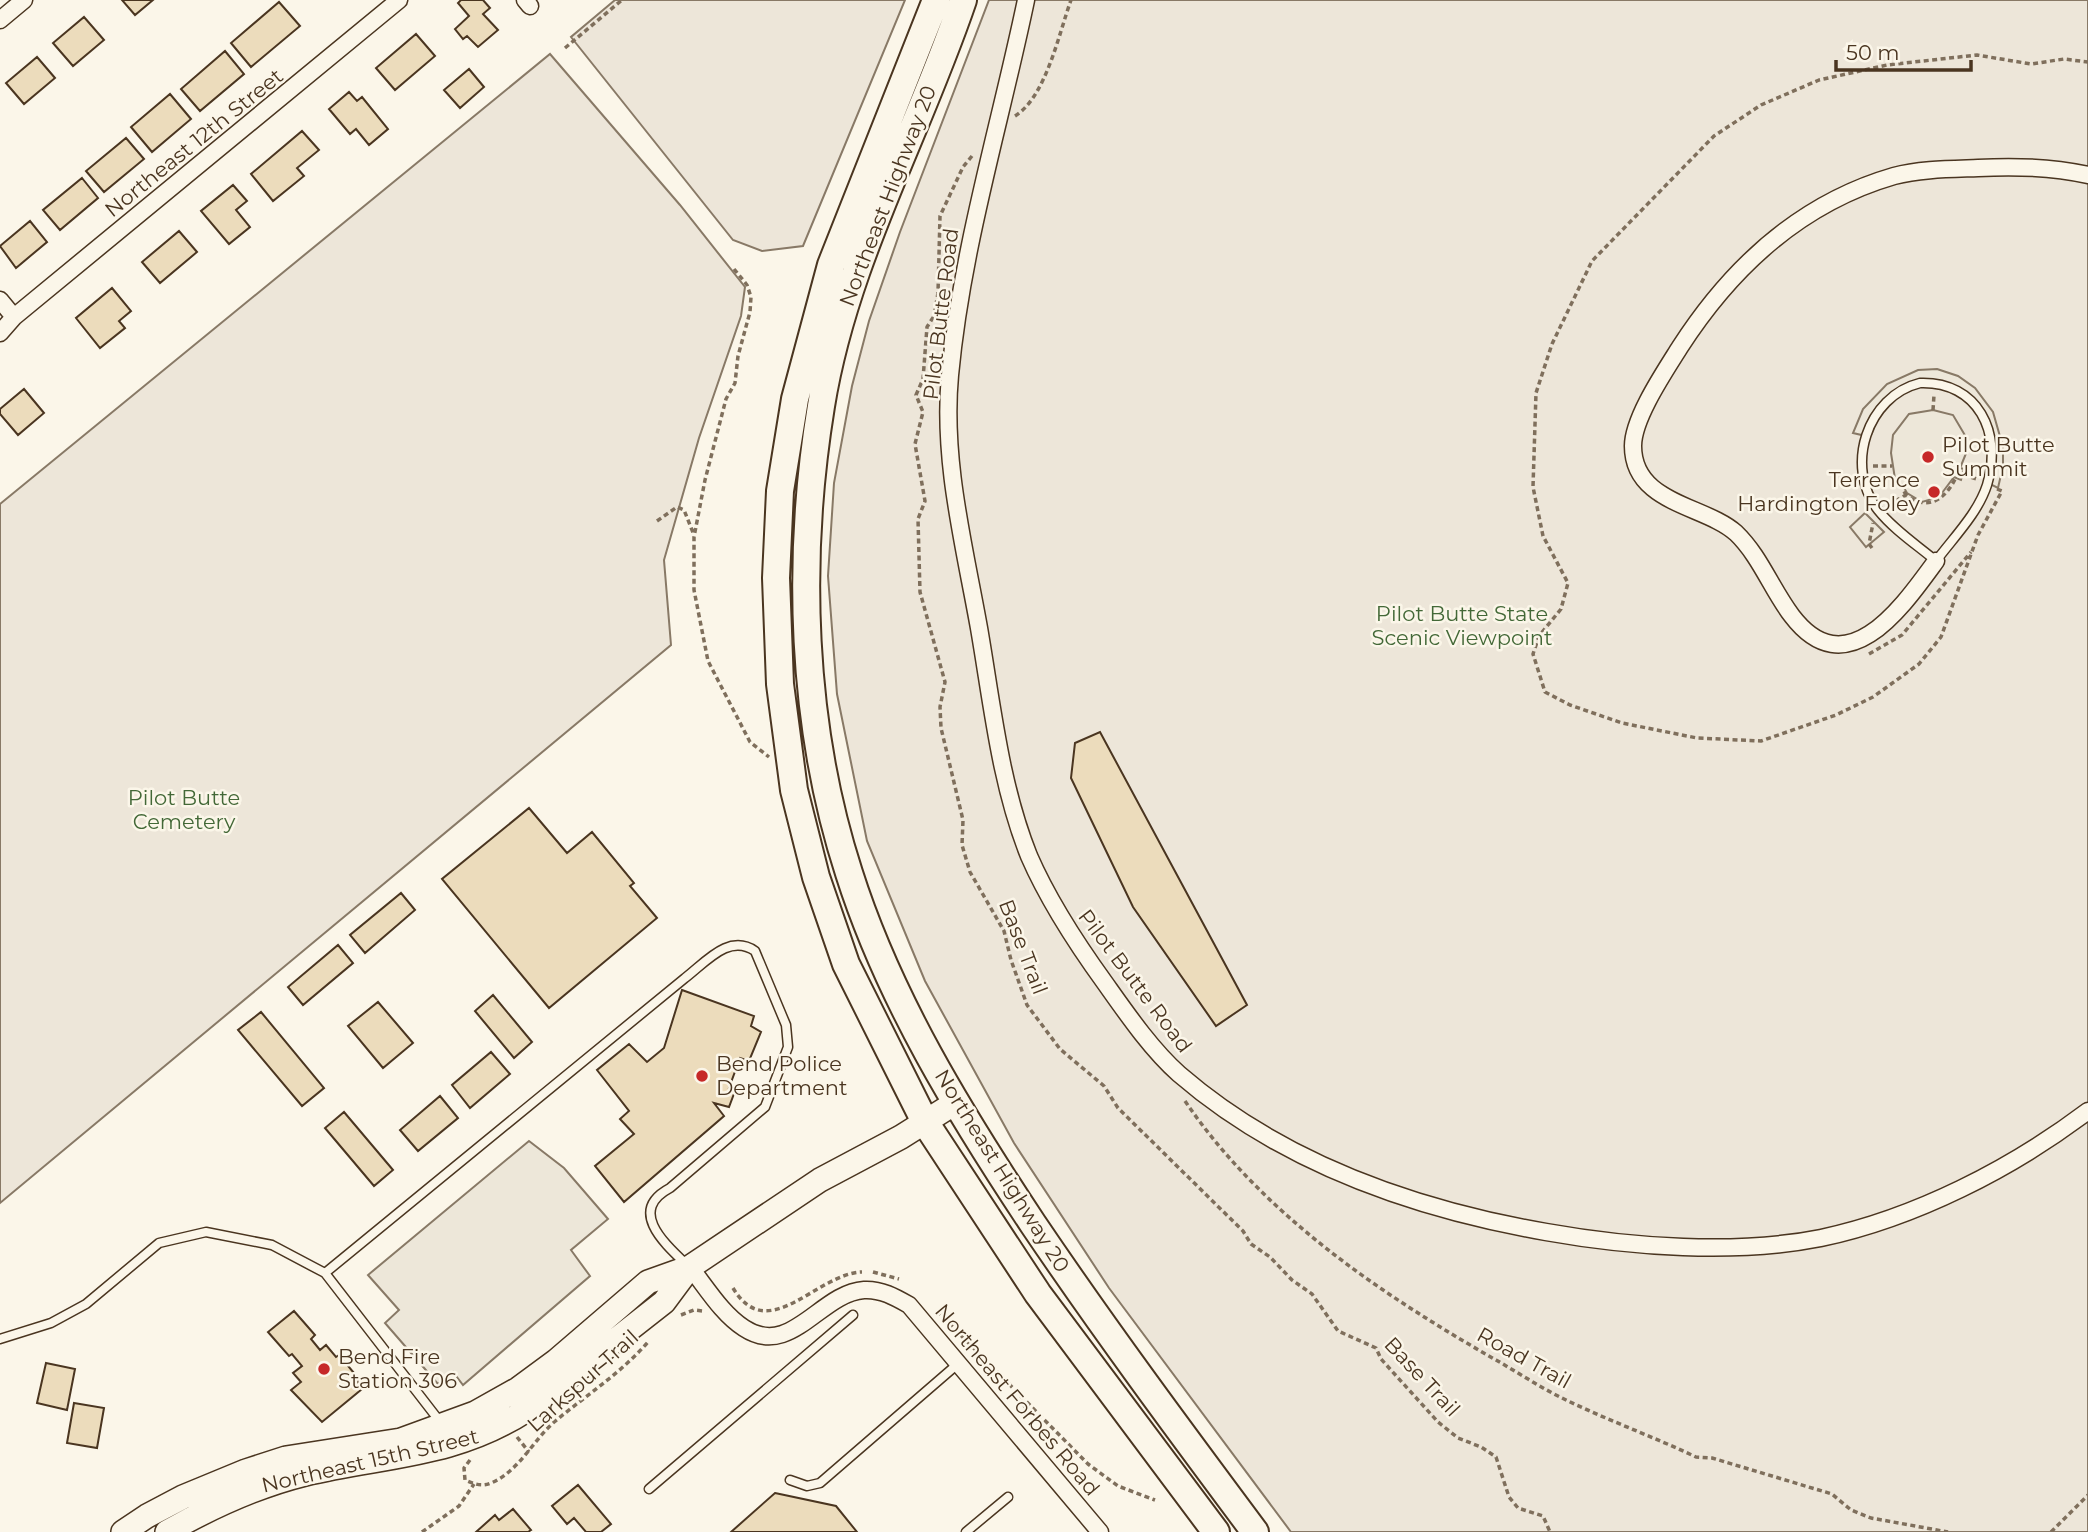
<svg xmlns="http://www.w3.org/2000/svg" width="2088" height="1532" font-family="Montserrat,sans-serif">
<rect width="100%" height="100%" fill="#fbf6e9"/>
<path fill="#ede6d9" stroke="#887966" stroke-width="2" d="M615,0H905L803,246L762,251L733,240L571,37Z
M989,0H2088V1532H1291L1109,1288L1014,1143L925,981L867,841L837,694L828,576L834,483L852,386L869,321L900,232Z
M550,54L680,205L745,287L741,316L699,438L664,560L671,645L0,1203V504Z"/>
<path fill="#ede7d9" stroke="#887966" stroke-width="2" d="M1937,369L1958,376L1975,388L1993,412L2003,447V466L1998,488L1988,483L1990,448L1977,405L1935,382L1894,393L1866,436L1853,433L1863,409L1887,384L1918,370Z
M1933,410L1953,415L1966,437L1967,451L1960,468L1964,469L1961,480L1954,477L1939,497L1922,502L1907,493L1902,484L1897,485L1895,479L1891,453L1893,435L1909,414Z
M1865,513L1884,532L1866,547L1850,527Z
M529,1141L564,1168L608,1219L571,1250L590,1276L463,1385L453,1372L438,1384L385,1323L399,1310L368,1275Z"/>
<path fill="#ecdcbc" stroke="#4a3520" stroke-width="2" d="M122,0H153L135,15Z
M461,0H483L490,8L483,14L498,30L478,47L467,36L463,39L455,29L469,16L458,3Z
M279,2L300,26L251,67L231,43Z
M84,17L104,40L73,66L53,43Z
M416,34L435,56L395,90L376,68Z
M225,51L244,74L200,111L181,89Z
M37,57L55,78L24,104L6,83Z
M469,69L484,87L460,108L444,90Z
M349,92L357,101L362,97L388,129L369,145L356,129L350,134L329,109Z
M170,94L191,119L152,152L131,127Z
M302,131L319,150L297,168L304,176L273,201L251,174Z
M126,138L144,159L104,192L86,171Z
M82,178L98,198L60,230L43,210Z
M233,185L247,201L236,210L250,227L229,244L201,211Z
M30,221L47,242L16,268L0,246Z
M179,231L197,252L160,283L142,262Z
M112,288L131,311L119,321L125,328L100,348L76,318Z
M24,389L44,413L18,435L0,414V409Z
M1100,732L1247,1005L1216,1026L1133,907L1071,778L1075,743Z
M529,808L567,853L592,832L634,883L630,886L657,918L549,1008L442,879Z
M401,893L415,910L365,953L350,935Z
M338,945L353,963L303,1005L288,987Z
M682,990L754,1016L751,1026L761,1032L749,1061L740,1058L729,1088L735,1091L729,1107L714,1103L724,1116L624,1202L595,1166L634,1134L620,1119L629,1111L597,1070L629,1044L647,1062L664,1048Z
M493,995L532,1042L514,1058L475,1011Z
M378,1002L413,1043L383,1068L348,1026Z
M261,1012L324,1088L302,1106L238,1030Z
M491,1052L510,1074L470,1108L452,1085Z
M440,1096L458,1118L418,1151L400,1130Z
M344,1112L393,1170L374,1186L325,1128Z
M294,1311L315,1335L311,1339L320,1350L326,1345L336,1357L339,1355L359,1379L357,1381L362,1389L322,1422L291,1390L301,1382L293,1373L302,1366L292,1354L289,1356L268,1332Z
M46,1363L75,1369L67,1410L37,1403Z
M74,1403L104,1408L97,1448L67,1443Z
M578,1485L611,1524L601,1532H586L574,1518L567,1524L552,1506Z
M775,1493L836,1506L857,1532H731Z
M513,1509L531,1530L528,1532H476L495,1515L499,1520Z"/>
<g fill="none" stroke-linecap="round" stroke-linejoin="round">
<defs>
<path id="service" d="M1920,383C1978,381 2003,433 1987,485C1978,513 1954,537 1936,561C1917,545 1894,530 1878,510C1844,467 1867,396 1920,383Z
M325,1273L685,978C706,962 729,933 755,951L786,1025L788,1047L765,1107L670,1188C627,1211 665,1244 688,1266
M0,1339L51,1323L86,1304L159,1243L206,1232L272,1245L325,1273L441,1423
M790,1480L807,1486L820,1483L960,1362
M649,1489L853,1315
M966,1532L1008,1497"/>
<path id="minor" d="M525,0L530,6
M1026,0C1000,125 962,247 950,375C942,460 964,544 979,628C992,703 1000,784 1029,856C1049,902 1076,943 1105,983C1127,1014 1151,1049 1179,1074C1282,1163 1414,1209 1546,1232C1630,1247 1736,1255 1821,1238C1915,1218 2011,1169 2088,1111
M0,20L24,0
M0,300L14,317
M0,333L14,317L399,0
M1936,561C1903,606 1847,688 1792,616C1772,590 1760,556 1736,533C1705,505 1633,504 1633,446C1633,418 1665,371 1680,347C1731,268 1801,203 1894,176C1920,169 1951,169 1978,168C2014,166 2052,167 2088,175
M690,1267C706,1287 722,1314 744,1328C791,1359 820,1293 864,1290C881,1289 895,1297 909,1305L1100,1532"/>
<path id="secondary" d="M123,1532L147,1516L183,1497L246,1471L286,1458L401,1440L475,1413L518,1389L556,1361L648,1282L690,1267L820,1180L901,1137L955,1103
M167,1532C211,1507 256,1486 305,1474C384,1455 454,1457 525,1411L664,1302L690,1267"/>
<path id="primary" d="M936,0L831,265L795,399L780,491L776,578L780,684L794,790L816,877L846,964L925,1122L1038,1294L1216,1532
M963,0C917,136 844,263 821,406C796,559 801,725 849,873C889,999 960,1114 1033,1224C1104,1329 1179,1430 1255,1532"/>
</defs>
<use href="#service" stroke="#4a3520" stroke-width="11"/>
<use href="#minor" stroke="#4a3520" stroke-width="19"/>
<use href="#secondary" stroke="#4a3520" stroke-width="26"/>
<use href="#primary" stroke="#4a3520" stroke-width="30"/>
<path stroke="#7f6f5c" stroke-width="3.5" stroke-dasharray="5 3.5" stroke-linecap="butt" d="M565,48L622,0
M1015,116C1046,97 1059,33 1071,0
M972,156L963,167L940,216L938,293L934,316L927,327L923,379L916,395L923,412L915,444L925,501L918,519L920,592L945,682L940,707L941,728L963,820L962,845L970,872L1004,931L1011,960L1027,1005L1060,1049L1104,1086L1118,1108L1243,1231L1251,1244L1270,1257L1292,1280L1312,1294L1338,1331L1376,1348L1381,1359L1438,1422L1458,1438L1481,1447L1496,1457L1509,1497L1518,1508L1543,1516L1550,1532
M734,269L747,285L751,297L750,312L738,356L735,383L726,399L705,480L694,537V590L708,661L750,742L769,757
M1933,410L1934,395
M1873,466H1892
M1963,475L1977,479
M1900,484L1906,495
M1997,489L2002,491L1978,535L1941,637L1919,664L1873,697L1836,715L1761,741L1697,738L1622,723L1570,705L1545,692L1533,654L1539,636L1561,609L1568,583L1543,536L1533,487L1536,393L1552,344L1592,261L1714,136L1761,105L1819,80L1887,65L1977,55L2031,64L2064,59L2088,62
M1888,505L1906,495C1928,512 1946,499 1956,477
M657,521L677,507L684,510L694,535
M1872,548L1869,544L1873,523
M1869,654L1902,635L1971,552
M1185,1101C1262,1214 1379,1293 1496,1360C1517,1372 1538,1386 1560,1397C1604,1419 1652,1436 1696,1457L1712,1458L1832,1494L1851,1510L1871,1518L1948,1532
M873,1272L899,1279
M733,1288C768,1347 817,1273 862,1272
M937,1311L1088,1464L1118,1486L1155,1500
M681,1315L694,1310L703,1311
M1024,1403L1027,1419
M517,1437L529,1452
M470,1460L464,1468L465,1480C474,1484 482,1487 491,1483C518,1472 533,1441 553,1423C585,1396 620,1374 648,1342
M422,1532L459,1506L474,1484
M2051,1532L2088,1495"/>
<use href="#service" stroke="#fbf6e9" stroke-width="8"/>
<use href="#minor" stroke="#fbf6e9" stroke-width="16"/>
<use href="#secondary" stroke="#fbf6e9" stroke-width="23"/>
<use href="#primary" stroke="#fbf6e9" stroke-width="26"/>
</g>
<g fill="#c62828" stroke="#fbf6e9" stroke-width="2.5">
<circle cx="1928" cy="457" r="7"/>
<circle cx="1934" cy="492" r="7"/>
<circle cx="702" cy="1076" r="7"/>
<circle cx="324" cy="1369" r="7"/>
</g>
<g text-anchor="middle" stroke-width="5" stroke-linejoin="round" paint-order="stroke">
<g font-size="21" fill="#4a3520" stroke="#fbf6e9">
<text transform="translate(194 143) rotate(-39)" y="7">Northeast 12th Street</text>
<text transform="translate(888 196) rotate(-69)" y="7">Northeast Highway 20</text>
<text transform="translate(941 314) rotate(-83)" y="7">Pilot Butte Road</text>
<text transform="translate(1023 947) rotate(69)" y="7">Base Trail</text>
<text transform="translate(1135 981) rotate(53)" y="7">Pilot Butte Road</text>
<text transform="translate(1002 1171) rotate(58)" y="7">Northeast Highway 20</text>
<text transform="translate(1524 1358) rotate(29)" y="7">Road Trail</text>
<text transform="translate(1422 1377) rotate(47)" y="7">Base Trail</text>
<text transform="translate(583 1381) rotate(-42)" y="7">Larkspur Trail</text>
<text transform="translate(1017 1400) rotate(50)" y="7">Northeast Forbes Road</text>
<text transform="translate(370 1461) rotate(-13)" y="7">Northeast 15th Street</text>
</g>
<g font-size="21" fill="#4a3520" stroke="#fbf6e9" text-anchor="start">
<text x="1942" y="452">Pilot Butte<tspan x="1942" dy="24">Summit</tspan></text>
<text x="1920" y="487" text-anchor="end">Terrence<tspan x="1920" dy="24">Hardington Foley</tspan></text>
<text x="716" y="1071">Bend Police<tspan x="716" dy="24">Department</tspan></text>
<text x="338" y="1364">Bend Fire<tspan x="338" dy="24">Station 306</tspan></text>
</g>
<g font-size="21" fill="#436837" stroke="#fbf6e9">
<text x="1462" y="621">Pilot Butte State<tspan x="1462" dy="24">Scenic Viewpoint</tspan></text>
<text x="184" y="805">Pilot Butte<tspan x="184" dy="24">Cemetery</tspan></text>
</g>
</g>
<path d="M1836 60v10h135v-10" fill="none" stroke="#4a3520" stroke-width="3.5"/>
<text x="1846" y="60" font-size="21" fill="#4a3520" stroke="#fbf6e9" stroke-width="5" paint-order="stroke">50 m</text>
</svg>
